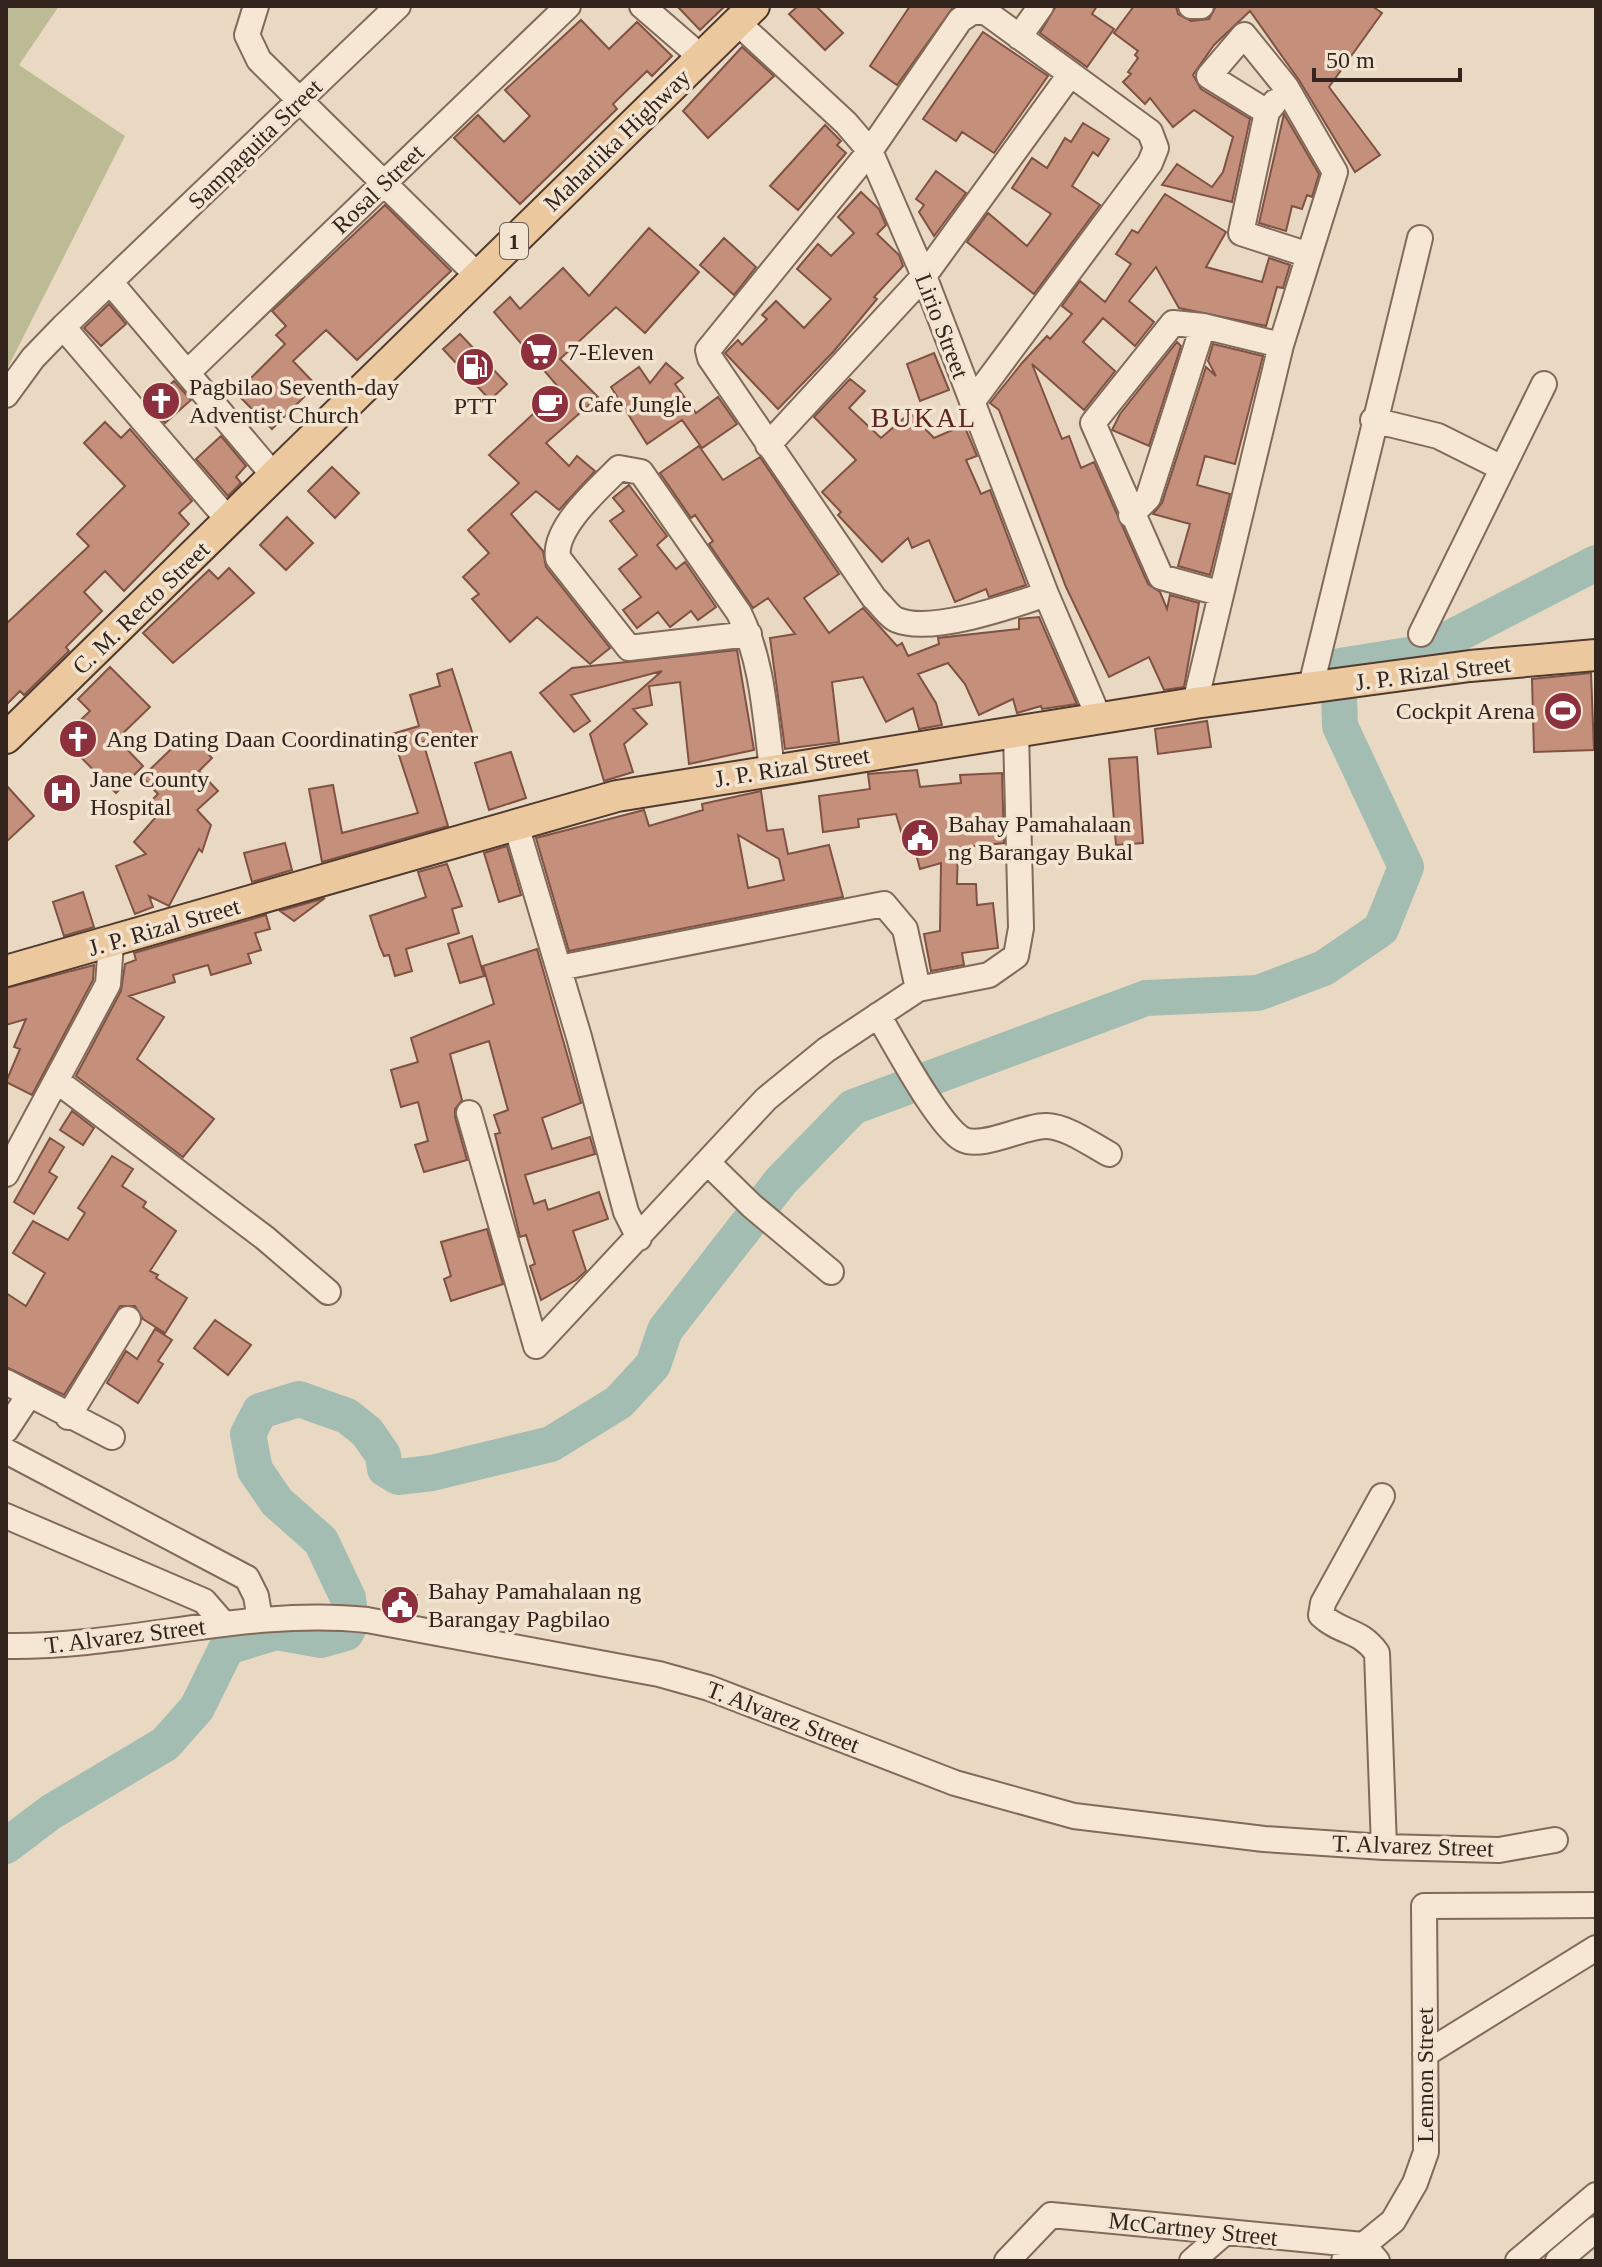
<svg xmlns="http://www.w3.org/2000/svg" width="1602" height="2267" font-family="Georgia,serif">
<rect width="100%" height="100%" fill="#ead9c2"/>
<path fill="#bcbb96" d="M6,6H59L19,65L125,136L6,371Z"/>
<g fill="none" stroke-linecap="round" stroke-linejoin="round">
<path stroke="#a4bdb2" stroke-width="36" d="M1338,671L1340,666L1421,653L1596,563
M6,1846L51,1812L165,1744L197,1708L227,1647L276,1632L321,1640L346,1633L351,1623L348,1598L321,1541L277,1502L255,1470L248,1434L260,1411L299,1399L347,1416L367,1432L383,1455L385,1469L398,1477L432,1473L551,1444L619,1402L653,1365L665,1330L781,1181L853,1107L1146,998L1258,993L1324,968L1381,929L1406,867L1340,726L1339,695"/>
</g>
<path fill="#c5907b" stroke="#7f5243" stroke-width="2" fill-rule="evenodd" d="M677,6H725L700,30Z
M798,6H816L843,33L825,50L789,14Z
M910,6H954L897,85L870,66Z
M1056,6H1097L1092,14L1114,29L1087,67L1040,33Z
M1134,6H1176L1178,14L1191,21L1209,19L1216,6H1372L1382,13L1329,87L1380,155L1355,172L1299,80L1250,11L1214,45L1193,75L1201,89L1250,119L1232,202L1162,185L1177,164L1212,187L1223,172L1233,137L1194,110L1173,127L1150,98L1145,104L1123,82L1131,74L1128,72L1138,58L1135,55L1138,51L1114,33Z
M581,20L609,49L637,22L672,56L652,76L647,71L613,104L617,109L520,204L454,138L478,115L504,142L530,116L505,90Z
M983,32L1048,76L994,153L962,132L956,141L923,119Z
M742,47L774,76L708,138L683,111Z
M1284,114L1319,174L1312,197L1307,195L1302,209L1292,206L1286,231L1259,223Z
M1083,123L1109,139L1098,156L1093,152L1072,186L1100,205L1034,294L967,242L988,213L1027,246L1051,214L1012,188L1032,158L1047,168L1065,138L1071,142Z
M825,125L841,141L837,145L846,153L798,210L770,186Z
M936,171L966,193L934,236L919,212L924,205L916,199Z
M861,192L879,209L886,225L877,234L899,255L903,266L874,297L877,299L834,351L778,409L725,353L738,340L742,345L767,319L762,315L776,301L804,328L831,299L797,269L818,244L831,256L854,233L838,217Z
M1165,194L1226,232L1206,267L1262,282L1269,258L1290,265L1283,288L1277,287L1266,326L1179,308L1156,267L1129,301L1154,322L1135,346L1103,318L1083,342L1115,371L1084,410L1032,364L1062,439L1069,436L1081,468L1094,462L1148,584L1160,592L1167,609L1170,595L1199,603L1184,687L1164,690L1149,657L1109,677L1066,587L999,410L990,403L1022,363L1047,336L1050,339L1072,314L1062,306L1080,281L1105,302L1131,264L1116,254L1132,230L1138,233Z
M385,205L451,271L357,360L326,330L293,361L316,385L272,429L236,393L285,344L276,335L286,326L272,311Z
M649,228L699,272L645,333L616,307L560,359L598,397L546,443L569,466L577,456L595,471L559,510L536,491L511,514L543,551L546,567L610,648L590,664L537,617L510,642L472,599L479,594L463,577L489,553L468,530L519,483L489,455L560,389L494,312L510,297L520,309L563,268L589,296Z
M724,238L756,267L734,295L700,265Z
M109,304L126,324L101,346L84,328Z
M460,334L507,384L490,400L443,349Z
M1177,342L1181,346L1149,446L1112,430L1120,414Z
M1213,344L1263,356L1235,464L1205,456L1197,485L1230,494L1210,575L1178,566L1190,524L1153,514L1162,503L1206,367L1216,376L1208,361Z
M934,353L949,390L920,401L907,364Z
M666,363L683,378L675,384L696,413L718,397L737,424L702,448L682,420L647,444L611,387L639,367L650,383Z
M850,379L865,391L849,408L881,438L910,413L934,438L964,425L977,456L966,460L981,494L990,490L1026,585L989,597L986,589L955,602L929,540L912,548L908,538L882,562L838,515L841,512L822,492L856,460L814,417Z
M174,381L191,400L165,423L148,404Z
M105,422L121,438L130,429L192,501L179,513L189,524L124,591L105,571L84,592L102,611L66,647L69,651L24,695L20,691L6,705V624L89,546L77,534L125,486L84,443Z
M221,436L246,466L236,477L241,483L228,496L196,459Z
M699,446L723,480L760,457L839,574L804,598L829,633L863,608L897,646L902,643L908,656L939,644L938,638L1019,629V619L1039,617L1077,704L1042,709L1041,706L1017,713L1013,699L979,715L965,684L948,663L918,674L936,703L942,725L919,729L913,708L886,722L863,677L832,682L839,742L785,749L770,638L795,634L768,598L753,608L709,544L713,541L695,515L691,518L660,473Z
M332,467L359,493L335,518L308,491Z
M629,485L667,536L657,545L676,569L685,562L716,607L698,620L691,611L670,627L658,612L637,628L623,610L641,597L619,569L637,555L610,521L624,511L613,498Z
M287,517L313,543L286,570L260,545Z
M229,568L254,593L173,663L143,633L209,570L218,579Z
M737,650L754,750L721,757L689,764L680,682L649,686L652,705L633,709L647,724L624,744L633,772L604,781L590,734L662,671L571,695L590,721L574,732L540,693L572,668Z
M110,667L150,707L117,739L143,766L116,793L62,738L90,711L78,699Z
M452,669L473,735L458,739L455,732L423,742L448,826L322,862L309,789L333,785L342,833L418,813L392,734L419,726L410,695L440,686L437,674Z
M1591,673L1594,750L1534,752L1532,679Z
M1207,721L1211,747L1158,754L1155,729Z
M188,733L212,758L199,771L218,791L197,810L211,825L202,852L199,849L169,906L149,896L153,907L135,914L116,866L146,854L134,842L162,810L152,800L158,794L142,777Z
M511,752L526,798L489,810L475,763Z
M1137,757L1143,843L1116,845L1109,759Z
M917,770L920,787L961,783L960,775L1002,773L1004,843L958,848L957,884H976L977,905L993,903L998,948L962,953L964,965L931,971L924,934L940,931L941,863L920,869L915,850L907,852L896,814L858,819L859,827L823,832L819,796L870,789L868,774Z
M6,785L34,816L6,842Z
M761,791L767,831L783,829L788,854L829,845L843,897L569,951L536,838L644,810L649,826L703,810L702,804ZM738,835L779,859L784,880L748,888Z
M285,843L292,870L252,882L244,853Z
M507,846L521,895L499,902L484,853Z
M447,864L462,906L452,909L459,933L406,949L412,971L395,976L389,955L384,956L380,947L370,916L426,897L418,872Z
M83,892L94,927L64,936L53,902Z
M325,898L294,921L280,911Z
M266,915L270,929L255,933L261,950L248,954L251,963L211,975L208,965L173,975L175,982L129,996L164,1017L137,1059L214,1119L183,1157L76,1076L121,991L125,964L136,960L134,953Z
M472,936L484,976L460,983L448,944Z
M537,949L581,1103L542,1118L552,1149L590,1137L595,1154L525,1175L534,1204L545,1200L548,1210L599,1192L608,1219L573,1231L586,1271L576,1280L541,1300L530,1266L535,1264L526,1235L520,1237L495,1134L500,1133L494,1115L508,1110L489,1041L450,1054L462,1100L455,1109V1117L467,1160L424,1172L415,1145L428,1141L418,1102L401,1107L391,1070L418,1062L411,1038L494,1004L483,966Z
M94,965L93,980L32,1095L6,1082L20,1049L14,1047L26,1019L6,1025V988Z
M72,1111L94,1128L83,1145L60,1130Z
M50,1138L64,1147L49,1172L57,1177L34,1214L14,1202Z
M112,1156L133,1169L122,1186L146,1202L143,1207L176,1231L150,1271L158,1275L156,1278L187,1298L165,1333L143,1319L135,1306H120L64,1395L6,1367V1293L26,1306L45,1273L13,1253L33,1221L68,1240L85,1213L78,1208Z
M487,1229L503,1284L451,1301L444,1279L451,1276L441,1242Z
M215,1320L251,1345L228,1375L194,1348Z
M155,1329L172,1340L158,1361L163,1364L138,1403L107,1383L126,1351L137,1359Z
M386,1591L417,1595L414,1614L384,1608Z"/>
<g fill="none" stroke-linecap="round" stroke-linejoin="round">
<defs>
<path id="minor" d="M256,6L247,35L259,60L478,276
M642,6L701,57
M1191,6H1201
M737,22L846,123L870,151L924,276L1046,594L1099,718
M1019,37L1041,6
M1275,102L1267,112L1241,233L1309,255
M111,283L275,477
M63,327L230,522
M187,373L568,6
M6,395L33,358L63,327L398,6
M972,402L1150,163L1156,148L1150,132L987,13L975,10L960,20L870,151L708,350L710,358L874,598C881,604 889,617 897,620C931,634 1012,606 1046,594
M1373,420L1438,436L1502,468
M768,445L924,276L1069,76
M1131,515L1148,498L1203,326
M1219,593L1161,577L1093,423L1173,323L1203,326L1281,345
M749,634L629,648L558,558C553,528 599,488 619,468L641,472L739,613C763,662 765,716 772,769
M1421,634L1544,384
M1310,690L1420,238
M1195,703L1281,345L1335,172L1286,87L1244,35L1209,76L1267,112
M516,825L579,1037L626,1212L639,1238
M559,968L884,904L905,929L918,989
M878,1015C894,1042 938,1125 962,1139C982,1150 1025,1125 1047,1126C1068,1127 1092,1145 1109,1154
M57,1081L265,1238L328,1292
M469,1113L536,1346
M708,1163L752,1206L831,1272
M6,1174L108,984L111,943
M536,1346L766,1099L826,1050L918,989L989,975L1016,956L1021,928L1016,733
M6,1382L112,1437
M68,1417L128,1319
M6,1430L29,1395
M6,1451L247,1578L256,1596L260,1620
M1382,1496L1323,1603L1321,1615C1341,1634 1359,1628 1377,1653L1384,1847
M6,1516L204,1601L224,1624
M6,1646C127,1648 246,1607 367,1620L659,1674L709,1688L955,1783L1074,1816L1264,1839L1384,1847L1499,1850L1555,1840
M1425,2054L1596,1948
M1007,2261L1051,2215L1363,2245L1377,2261
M1192,2261L1223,2234
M1344,2261L1393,2221L1415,2183L1426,2152L1424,1906L1596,1905
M1518,2261L1596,2195
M1558,2261L1596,2229"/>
<path id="major" d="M6,738L754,6
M6,971L617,796L1195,703L1470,666L1596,655"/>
</defs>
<use href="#minor" stroke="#826a5b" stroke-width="28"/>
<use href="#major" stroke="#503a2f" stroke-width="34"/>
<use href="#minor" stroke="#f6e7d5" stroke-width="24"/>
<use href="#major" stroke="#ebc89d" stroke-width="30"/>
</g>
<defs>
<symbol id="supermarket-disc" viewBox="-11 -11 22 22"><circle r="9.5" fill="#8c303d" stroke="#f2e4d1"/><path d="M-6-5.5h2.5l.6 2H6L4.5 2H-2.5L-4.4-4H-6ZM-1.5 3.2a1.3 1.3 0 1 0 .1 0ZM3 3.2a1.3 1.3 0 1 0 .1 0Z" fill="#fff"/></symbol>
<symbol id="fuel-disc" viewBox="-11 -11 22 22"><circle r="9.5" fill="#8c303d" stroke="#f2e4d1"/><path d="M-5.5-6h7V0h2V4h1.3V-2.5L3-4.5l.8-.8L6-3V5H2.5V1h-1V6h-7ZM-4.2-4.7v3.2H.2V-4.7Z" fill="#fff"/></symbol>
<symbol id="church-disc" viewBox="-11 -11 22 22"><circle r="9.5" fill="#8c303d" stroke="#f2e4d1"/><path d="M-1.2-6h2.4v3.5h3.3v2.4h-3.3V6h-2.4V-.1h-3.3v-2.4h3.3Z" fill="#fff"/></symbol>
<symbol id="cafe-disc" viewBox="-11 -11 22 22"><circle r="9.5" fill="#8c303d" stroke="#f2e4d1"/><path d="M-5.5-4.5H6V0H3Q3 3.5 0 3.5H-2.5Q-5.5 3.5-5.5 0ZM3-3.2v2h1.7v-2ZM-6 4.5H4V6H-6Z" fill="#fff"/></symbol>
<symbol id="stadium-disc" viewBox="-11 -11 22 22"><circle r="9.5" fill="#8c303d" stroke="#f2e4d1"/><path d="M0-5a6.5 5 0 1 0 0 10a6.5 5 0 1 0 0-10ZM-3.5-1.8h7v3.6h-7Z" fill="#fff"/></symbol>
<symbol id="hospital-disc" viewBox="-11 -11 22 22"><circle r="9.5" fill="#8c303d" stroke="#f2e4d1"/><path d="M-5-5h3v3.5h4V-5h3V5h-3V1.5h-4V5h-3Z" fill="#fff"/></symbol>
<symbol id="civic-disc" viewBox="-11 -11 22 22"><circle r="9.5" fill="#8c303d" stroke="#f2e4d1"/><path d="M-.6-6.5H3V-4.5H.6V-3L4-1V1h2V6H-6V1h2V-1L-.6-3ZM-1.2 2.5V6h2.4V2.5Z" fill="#fff"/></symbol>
</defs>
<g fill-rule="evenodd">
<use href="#supermarket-disc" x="517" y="330" width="44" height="44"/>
<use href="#fuel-disc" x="453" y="345" width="44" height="44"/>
<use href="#church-disc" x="139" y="379" width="44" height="44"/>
<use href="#cafe-disc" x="528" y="382" width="44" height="44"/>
<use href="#stadium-disc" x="1541" y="689" width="44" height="44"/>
<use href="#church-disc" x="56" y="717" width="44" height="44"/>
<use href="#hospital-disc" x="40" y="771" width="44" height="44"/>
<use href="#civic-disc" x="898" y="816" width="44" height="44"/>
<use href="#civic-disc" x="378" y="1583" width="44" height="44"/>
</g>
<g text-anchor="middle" stroke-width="7" stroke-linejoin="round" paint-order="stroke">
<rect fill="#f2e4d1" stroke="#6c5e54" stroke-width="2" x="500" y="223" width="28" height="36" rx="6"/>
<g font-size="22" font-weight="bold" fill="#33251e">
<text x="514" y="249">1</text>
</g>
<g font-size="24" fill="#33251e" stroke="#f2e4d1">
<text transform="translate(617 140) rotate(-44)" y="8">Maharlika Highway</text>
<text transform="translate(255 144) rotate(-44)" y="8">Sampaguita Street</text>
<text transform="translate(378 189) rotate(-44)" y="8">Rosal Street</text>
<text transform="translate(942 326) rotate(69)" y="8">Lirio Street</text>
<text transform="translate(141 608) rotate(-44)" y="8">C. M. Recto Street</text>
<text transform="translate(1433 673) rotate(-7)" y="8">J. P. Rizal Street</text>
<text transform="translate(792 767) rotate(-9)" y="8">J. P. Rizal Street</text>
<text transform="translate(164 927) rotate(-16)" y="8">J. P. Rizal Street</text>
<text transform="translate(125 1636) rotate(-7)" y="8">T. Alvarez Street</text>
<text transform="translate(783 1717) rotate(21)" y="8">T. Alvarez Street</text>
<text transform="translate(1413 1846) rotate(2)" y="8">T. Alvarez Street</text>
<text transform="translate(1425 2075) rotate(-90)" y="8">Lennon Street</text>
<text transform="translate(1193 2229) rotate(6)" y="8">McCartney Street</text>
</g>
<g font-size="24" fill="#33251e" stroke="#f2e4d1" text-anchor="start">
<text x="567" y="360">7-Eleven</text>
<text x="189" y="395">Pagbilao Seventh-day<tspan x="189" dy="28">Adventist Church</tspan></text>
<text x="578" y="412">Cafe Jungle</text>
<text x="475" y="414" text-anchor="middle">PTT</text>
<text x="1535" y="719" text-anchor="end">Cockpit Arena</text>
<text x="106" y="747">Ang Dating Daan Coordinating Center</text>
<text x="90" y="787">Jane County<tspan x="90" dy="28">Hospital</tspan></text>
<text x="948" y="832">Bahay Pamahalaan<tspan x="948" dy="28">ng Barangay Bukal</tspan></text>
<text x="428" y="1599">Bahay Pamahalaan ng<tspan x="428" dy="28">Barangay Pagbilao</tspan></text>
</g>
<g font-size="28" letter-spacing="2" fill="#5c2521" stroke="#f2e4d1">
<text x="924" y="427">BUKAL</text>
</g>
</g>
<rect width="1602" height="2267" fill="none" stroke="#33251e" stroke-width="16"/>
<path d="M1314 68v12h146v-12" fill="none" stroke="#33251e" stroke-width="4"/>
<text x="1326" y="68" font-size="24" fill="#33251e" stroke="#f2e4d1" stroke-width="6" paint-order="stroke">50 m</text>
</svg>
